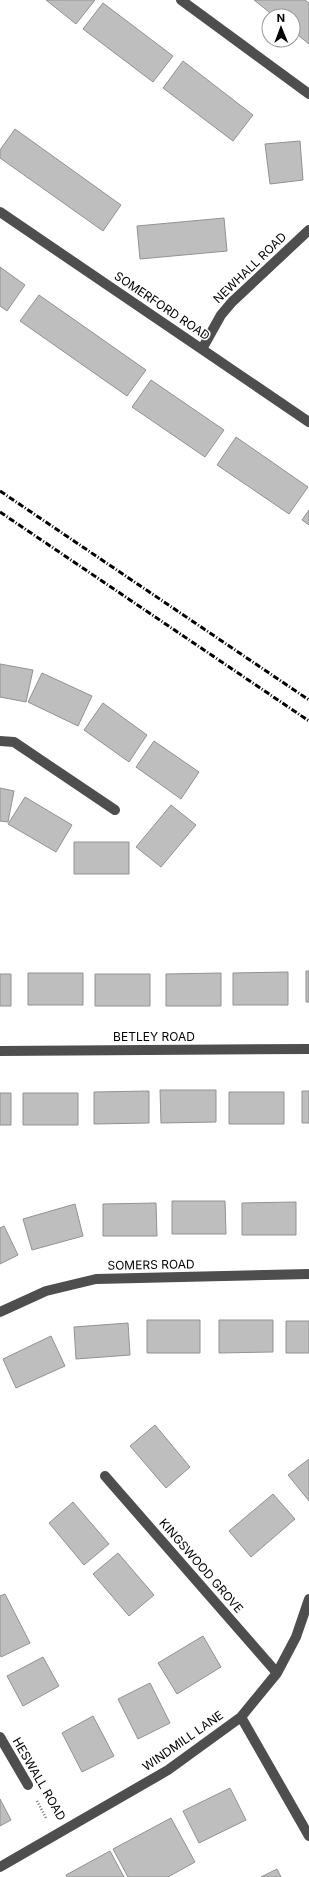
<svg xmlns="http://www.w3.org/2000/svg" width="309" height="1877" font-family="Inter,sans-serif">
<rect width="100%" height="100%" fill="#fff"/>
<path fill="#bebebe" stroke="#929292" d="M46,0H95L76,24Z
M254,0H305L309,3V44L293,31V16H274Z
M103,3L173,56L153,82L83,29Z
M183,61L253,115L233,141L163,88Z
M15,129L121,205L103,231L0,158V150Z
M300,141L303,180L270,184L265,144Z
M224,218L227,251L140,259L137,226Z
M0,267L25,285L7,311L0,306Z
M39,295L146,370L127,396L20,321Z
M151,380L224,430L205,457L132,407Z
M236,437L308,487L289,514L217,465Z
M309,510V525L302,520Z
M0,664L33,670L26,702L0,697Z
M42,673L92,696L78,726L28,702Z
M103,703L147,735L129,762L84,730Z
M154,741L199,772L181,799L136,767Z
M0,788L14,791L8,822L0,821Z
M25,797L72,825L56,852L8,824Z
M171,805L196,825L161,867L136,847Z
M74,842H129V874H74Z
M306,971H309V1002H306Z
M288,972V1005H233V973Z
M28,973H83V1005H28Z
M221,973V1006H166V974Z
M0,974H11V1006H0Z
M95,974H150V1006H95Z
M160,1090H216V1122L161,1123Z
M149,1091V1123L94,1124V1092Z
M302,1091H309V1123H302Z
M229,1092H284V1124H229Z
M0,1093H11V1125H0Z
M23,1093H78V1125H23Z
M172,1201H225L226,1234H172Z
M296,1202V1235H242V1203Z
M156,1203L157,1236H103V1204Z
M75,1204L83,1236L32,1250L23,1219Z
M4,1226L18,1255L0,1264V1228Z
M147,1320H200V1353H147Z
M219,1320H273V1352L219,1353Z
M286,1321H309V1353H286Z
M128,1323L130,1355L76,1359L74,1327Z
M51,1336L65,1366L16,1388L3,1359Z
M155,1425L190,1467L166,1488L130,1446Z
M309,1459V1501L288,1475Z
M273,1494L295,1519L251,1557L229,1531Z
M73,1502L109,1544L84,1565L49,1523Z
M118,1553L154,1595L129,1616L93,1574Z
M5,1594L30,1643L1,1657L0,1655V1596Z
M203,1636L221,1667L177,1694L158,1663Z
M43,1657L59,1686L23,1706L7,1676Z
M150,1683L170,1723L138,1739L118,1699Z
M93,1716L114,1756L82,1772L62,1733Z
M230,1788L246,1820L199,1843L183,1811Z
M0,1799L11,1820L0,1826Z
M171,1818L195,1862L168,1877H128L113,1849Z
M110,1851L124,1877H67L66,1875Z
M277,1869L281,1877H261Z"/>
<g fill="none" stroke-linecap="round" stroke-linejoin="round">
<path stroke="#707070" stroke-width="2.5" stroke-dasharray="1 2" stroke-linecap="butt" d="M37,1801L46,1818"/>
<path stroke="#4e4e4e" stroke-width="10" d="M181,0L309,94
M0,212L309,422
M202,349L221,315L232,302L309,230
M0,741L14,742L115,810
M0,1051L309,1049
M0,1312L46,1291L96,1279L309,1274
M105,1476L277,1673
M241,1717L309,1836
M0,1737L28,1785
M0,1867L168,1770L241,1717L277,1673L296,1637L309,1599"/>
<path stroke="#000" stroke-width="3" stroke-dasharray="6 2 1 2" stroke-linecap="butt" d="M0,491L309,700
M0,512L309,721"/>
</g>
<g text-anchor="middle" stroke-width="3" stroke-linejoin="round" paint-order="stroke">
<g font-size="12" fill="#000" stroke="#fff">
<text transform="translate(250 268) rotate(-44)" y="4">NEWHALL ROAD</text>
<text transform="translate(162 306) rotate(34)" y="4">SOMERFORD ROAD</text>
<text x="154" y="1041">BETLEY ROAD</text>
<text transform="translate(151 1265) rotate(-1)" y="4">SOMERS ROAD</text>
<text transform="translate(201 1566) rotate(49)" y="4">KINGSWOOD GROVE</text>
<text transform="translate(183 1741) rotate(-35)" y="4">WINDMILL LANE</text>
<text transform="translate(39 1779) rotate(60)" y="4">HESWALL ROAD</text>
</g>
</g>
<g transform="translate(281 28) rotate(359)"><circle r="19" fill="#ffffff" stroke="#999999"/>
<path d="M0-3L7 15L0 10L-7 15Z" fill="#000000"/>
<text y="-6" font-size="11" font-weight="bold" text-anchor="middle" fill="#000000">N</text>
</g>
</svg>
